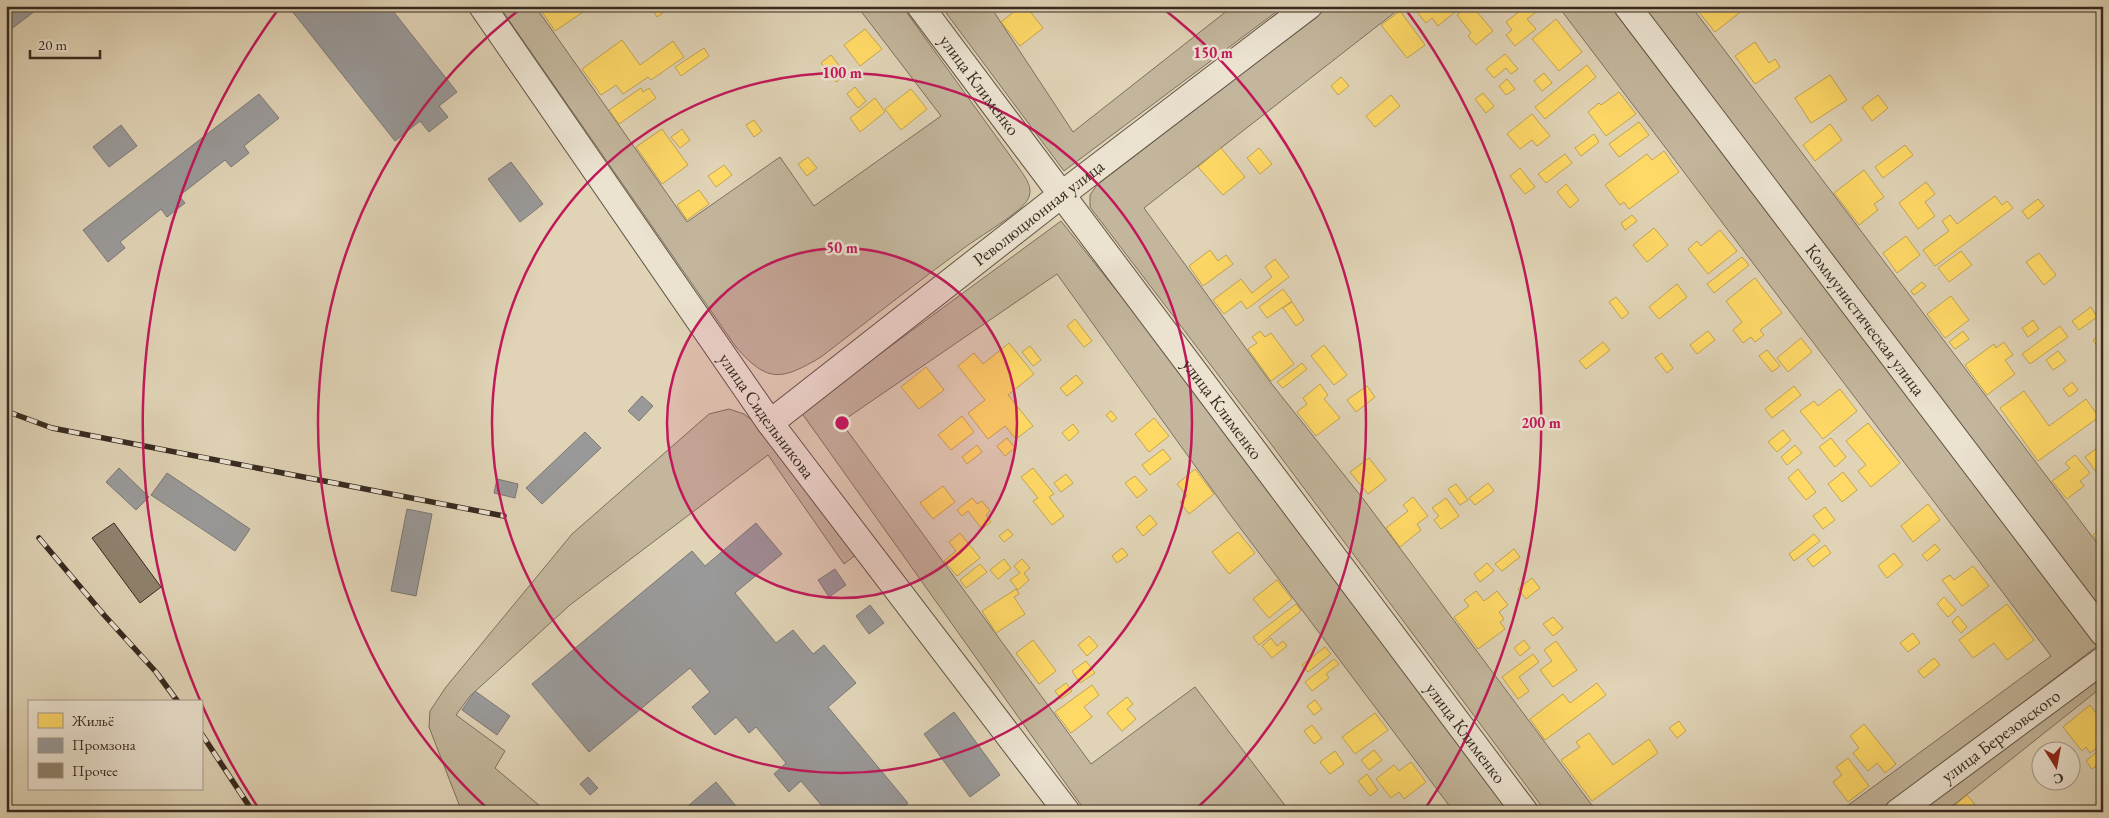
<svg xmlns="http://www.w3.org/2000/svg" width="2109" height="818" font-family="'EB Garamond',serif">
<rect width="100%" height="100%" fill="#e0d3b6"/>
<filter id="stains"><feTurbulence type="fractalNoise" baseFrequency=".004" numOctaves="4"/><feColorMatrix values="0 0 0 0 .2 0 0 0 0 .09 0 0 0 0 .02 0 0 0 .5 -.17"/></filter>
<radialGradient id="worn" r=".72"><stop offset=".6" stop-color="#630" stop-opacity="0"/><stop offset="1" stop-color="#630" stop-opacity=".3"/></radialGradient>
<path fill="#c3b69c" stroke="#7d705e" d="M499,6H535L687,222L780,157L814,206L941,116L857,6H902L1019,168C1025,177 1034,188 1028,199C1022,212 977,238 964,248C916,283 869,320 821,357C782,380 768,384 736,347Z
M941,6H990L1073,132L1233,6H1284L1064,171Z
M1330,6H1403L1144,208L1271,383L1364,500L1597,812H1546L1271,444L1090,207V195L1097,185Z
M1558,6H1611L2100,644L1879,812H1839L2051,656Z
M1643,6H1691L2103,551V617Z
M1061,221L1275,489L1513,812H1454L1229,513L1057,274L841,422L1091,764L1195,687L1290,812H1086L801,412Z
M729,409L744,414L766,431L858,553L844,564L768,455L570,605L470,696L456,715L505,751L495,768L547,812H462L429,727L430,711L446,687L572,534L709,414Z
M2103,670V698L2097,691L1945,812H1914Z"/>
<path fill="#ffd966" stroke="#c3a451" d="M551,6H579L583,12L555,31L542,12Z
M650,6H673L657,17Z
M1021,6H1026L1043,28L1020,46L1001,22Z
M1412,6H1451L1455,12L1438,26L1432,18L1426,23Z
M1468,6H1472L1493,31L1476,45L1468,36L1471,33L1457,15Z
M1526,6H1544L1527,19L1536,29L1515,46L1506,35L1512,30L1506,22Z
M1694,6H1741L1744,9L1715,32Z
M1400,11L1425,45L1407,58L1381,25Z
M1556,19L1582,52L1559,71L1532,39Z
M865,29L882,49L860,66L844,45Z
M622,40L640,65L673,41L684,57L651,80L648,77L623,94L616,85L601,95L582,69Z
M1755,42L1769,63L1775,59L1780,67L1755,84L1735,56Z
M704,48L709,56L681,76L675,67Z
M1505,54L1518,69L1511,74L1506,68L1494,78L1486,69Z
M831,55L846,74L836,82L821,63Z
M1587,65L1596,77L1545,119L1535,107Z
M1544,73L1552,83L1542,91L1534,81Z
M1830,75L1847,100L1811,123L1795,98Z
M1341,77L1349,86L1338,95L1331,86Z
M1507,79L1515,89L1506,95L1499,86Z
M855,87L866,101L858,108L847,94Z
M641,88L643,92L649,88L656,98L619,124L609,110Z
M911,89L927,109L901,130L885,109Z
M1619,92L1636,114L1606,136L1588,112L1599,103L1601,105Z
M1483,93L1494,106L1486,113L1475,99Z
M1391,95L1400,106L1375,127L1366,116Z
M1878,95L1888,108L1872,121L1862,107Z
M875,98L885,112L860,132L850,118Z
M1532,114L1550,136L1537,146L1532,140L1520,149L1507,134Z
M754,120L762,131L754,137L746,125Z
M1639,122L1649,135L1619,157L1609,144Z
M1830,124L1842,140L1815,161L1803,145Z
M662,129L688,165L662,184L636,147Z
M682,129L690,140L680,148L671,137Z
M1594,134L1599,142L1581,156L1575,148Z
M1905,145L1913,155L1883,178L1875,167Z
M1221,148L1245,177L1223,195L1198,167Z
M1259,148L1272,164L1260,174L1247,158Z
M1664,151L1679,172L1629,209L1624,202L1620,205L1605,185L1647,154L1652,160Z
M1565,154L1572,163L1546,183L1538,174Z
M808,157L817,168L807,176L798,164Z
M724,165L732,175L716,187L708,176Z
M1520,168L1535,187L1525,194L1510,176Z
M1864,170L1884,197L1874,204L1878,210L1859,225L1834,193Z
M1926,182L1935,194L1925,202L1935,216L1918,229L1899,203Z
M1566,184L1579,200L1570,208L1557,192Z
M699,190L709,204L687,220L677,205Z
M1995,196L2002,205L2007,201L2013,208L1935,266L1923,250L1949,231L1942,221L1950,215L1957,224Z
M2038,199L2044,206L2028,219L2022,211Z
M1632,215L1637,221L1625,230L1621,223Z
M1654,228L1668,245L1647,262L1633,245Z
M1720,230L1737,251L1708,274L1688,249L1697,241L1701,246Z
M1906,236L1920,255L1897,273L1883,253Z
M1210,250L1218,261L1226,255L1233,264L1203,286L1189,266Z
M1961,251L1972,265L1949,282L1938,268Z
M2039,253L2056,275L2044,285L2026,262Z
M1742,257L1749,265L1714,293L1707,284Z
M1275,259L1289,277L1247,309L1241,301L1224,314L1213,300L1241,279L1252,293L1272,277L1265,267Z
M1755,278L1782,313L1760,330L1764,335L1755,342L1751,337L1743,343L1733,330L1742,322L1726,301Z
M1922,282L1926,286L1914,295L1911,291Z
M1677,284L1687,297L1659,319L1649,307Z
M1283,289L1292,301L1267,318L1259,307Z
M1951,296L1969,320L1945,338L1927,314Z
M1616,297L1629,313L1622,319L1609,302Z
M1292,302L1304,320L1296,326L1283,308Z
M2091,307L2097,317L2079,330L2072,321Z
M1075,319L1092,341L1084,347L1067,326Z
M2033,320L2039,329L2028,337L2022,328Z
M2060,326L2068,337L2030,364L2022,354Z
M1260,331L1265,337L1271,333L1294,364L1271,381L1248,349L1257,343L1252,337Z
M1708,331L1715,340L1697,354L1690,345Z
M1963,331L1969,339L1955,349L1949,342Z
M2103,333V342L2097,346L2093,340Z
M1801,338L1812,352L1788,372L1777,358Z
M1603,342L1610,350L1586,369L1579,361Z
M2004,342L2013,355L2005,360L2015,374L1987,395L1965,365L1994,344L1996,348Z
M1009,343L1034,374L1008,395L1033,426L1016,439L1005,426L988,439L968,413L985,400L958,366L974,353L983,364Z
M1324,345L1347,375L1334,385L1311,356Z
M1030,346L1041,360L1033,366L1022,352Z
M1767,350L1780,366L1772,372L1759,356Z
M2058,351L2066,361L2053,370L2046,360Z
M1662,353L1673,368L1667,373L1655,358Z
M1302,363L1307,369L1283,388L1277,382Z
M926,367L944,390L919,409L901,387Z
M1076,375L1083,383L1067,396L1060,388Z
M2072,382L2078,390L2069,397L2063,389Z
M1320,384L1328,395L1324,399L1340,418L1316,436L1297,412L1307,404L1303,398Z
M1367,386L1375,397L1356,412L1347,400Z
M1794,386L1801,395L1772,418L1765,409Z
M1840,389L1857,411L1823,439L1800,411L1814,401L1818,406Z
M2024,391L2049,426L2086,399L2099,417L2038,461L2000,408Z
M1111,411L1117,418L1112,422L1106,415Z
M962,416L974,432L951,450L938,435Z
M1154,418L1169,436L1149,452L1135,434Z
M1868,423L1900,463L1871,487L1858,471L1866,465L1846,441Z
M1073,424L1079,432L1069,441L1062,433Z
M1783,430L1791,440L1777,452L1768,442Z
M1007,438L1015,448L1005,456L997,446Z
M1831,438L1846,457L1835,467L1819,447Z
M977,445L982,452L967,464L962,457Z
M1795,445L1802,453L1787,465L1781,457Z
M2100,446L2103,449V476L2101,478L2085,457Z
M1163,449L1171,459L1150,475L1142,465Z
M2075,455L2090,473L2080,481L2084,486L2067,499L2052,481L2070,468L2065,463Z
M1369,458L1386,480L1368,494L1350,472Z
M1033,468L1054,494L1049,497L1064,516L1052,525L1033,501L1038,498L1021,477Z
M1195,469L1214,494L1189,514L1180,502L1187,496L1177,484Z
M1798,469L1816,492L1806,500L1788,478Z
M1843,472L1857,490L1842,502L1828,484Z
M1066,474L1073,483L1061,492L1054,483Z
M1135,476L1147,490L1137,498L1125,483Z
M1488,483L1494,491L1475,505L1469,498Z
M1456,484L1468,500L1460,505L1448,489Z
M943,486L955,502L933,519L920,503Z
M1413,497L1428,516L1417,524L1421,530L1400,547L1386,528L1408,511L1403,505Z
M972,498L977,504L982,501L990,511L986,515L991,522L982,529L968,511L962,516L957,510Z
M1446,498L1459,516L1441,529L1434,520L1439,516L1432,508Z
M1928,504L1940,520L1913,542L1901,526Z
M1825,507L1835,520L1823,529L1813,516Z
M1150,515L1157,524L1143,536L1136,527Z
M2103,527V546H2102L2093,535Z
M1008,529L1013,535L1004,542L999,536Z
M1238,532L1255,553L1229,574L1212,552Z
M960,533L980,558L957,576L944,561L956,551L949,542Z
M1814,534L1820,541L1794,561L1789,554Z
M1935,544L1940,550L1927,561L1922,555Z
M1825,545L1831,553L1813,567L1807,559Z
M1122,548L1128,555L1117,563L1112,556Z
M1514,549L1520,557L1502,571L1495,564Z
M1894,553L1903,565L1887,578L1878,566Z
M1004,559L1011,568L998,579L990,570Z
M1022,559L1030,568L1024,573L1029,580L1018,590L1010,580L1020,573L1014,566Z
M1487,563L1494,571L1480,582L1474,574Z
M980,564L987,572L966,588L960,580Z
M1973,566L1989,586L1962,606L1942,580L1950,575L1954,580Z
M1532,578L1540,588L1526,599L1518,589Z
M1277,580L1292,599L1269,618L1253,599Z
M1016,589L1019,594L1014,597L1025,614L996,633L982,611Z
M1476,591L1484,601L1497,591L1508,605L1499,612L1504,619L1500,622L1505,629L1478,649L1454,617L1469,606L1464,600Z
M1944,597L1956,610L1948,617L1937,604Z
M1296,604L1301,611L1259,645L1253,637Z
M2007,604L2034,640L2007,660L1994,643L1973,658L1959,640Z
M1958,616L1967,627L1961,633L1952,622Z
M1553,617L1563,628L1553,636L1543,624Z
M1913,633L1920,643L1908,652L1900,643Z
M1089,636L1098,646L1087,656L1078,645Z
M1271,638L1277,646L1283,641L1287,646L1272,658L1262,646Z
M1033,640L1056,671L1039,684L1016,653Z
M1524,640L1530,648L1520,656L1514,648Z
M1556,641L1577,670L1553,687L1540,670L1552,661L1544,650Z
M1325,647L1331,654L1308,672L1302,665Z
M1533,654L1539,662L1519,677L1529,691L1518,699L1502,677Z
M1934,658L1940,665L1924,678L1918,671Z
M1334,659L1339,664L1326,674L1329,678L1312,691L1305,682Z
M1086,661L1095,673L1080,683L1072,671Z
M1066,683L1072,691L1061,699L1055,691Z
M1597,683L1606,695L1545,740L1530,719L1563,694L1570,703Z
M1092,685L1099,695L1084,707L1092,717L1071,733L1055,712Z
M1127,697L1133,704L1127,709L1136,719L1122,731L1107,713Z
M1315,700L1322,709L1314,715L1307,706Z
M2090,705L2103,722V743L2090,753L2086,747L2082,751L2063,727Z
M1375,713L1388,730L1355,754L1342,737Z
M1679,721L1686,731L1677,738L1669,728Z
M1864,724L1896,764L1885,773L1877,763L1868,771L1853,753L1859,748L1850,736Z
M1312,725L1322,738L1314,744L1304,731Z
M1589,733L1613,765L1649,739L1658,753L1592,801L1561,760L1580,747L1576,742Z
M2103,747V762L2092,769L2086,761Z
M1374,750L1382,760L1369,770L1361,760Z
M1335,751L1344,764L1330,774L1320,762Z
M1848,758L1869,786L1848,802L1833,782L1842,775L1836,767Z
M1411,762L1426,782L1404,799L1399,792L1391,798L1376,779L1394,765L1399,771Z
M1367,774L1378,790L1370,796L1358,781Z
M1967,795L1981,812H1947Z"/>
<path fill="#999" stroke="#7c7875" d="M6,6H32L35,11L6,33Z
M288,6H389L457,92L439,106L448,117L429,132L420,121L395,141Z
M259,94L279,118L244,146L249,153L231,167L225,160L179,196L185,203L167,217L161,209L120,242L125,248L108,262L83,230Z
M121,125L137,146L109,167L93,147Z
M511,162L543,204L520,222L488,179Z
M642,396L653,406L639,421L628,411Z
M585,432L601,448L542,504L526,488Z
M119,468L149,497L136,510L106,482Z
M167,473L250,529L235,551L151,495Z
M497,479L518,484L515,498L494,493Z
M407,509L432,514L416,596L391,591Z
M756,523L782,554L735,593L776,643L793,630L813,654L824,645L856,683L828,707L908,803L897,812H827L801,781L789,792L774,774L786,763L756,727L749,733L736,717L715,735L692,707L710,692L690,668L589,752L532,684L692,551L705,566Z
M835,569L846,585L829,597L818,580Z
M870,605L884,623L869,634L856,616Z
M475,691L510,716L497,735L462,710Z
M954,712L1000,775L970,797L924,734Z
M588,777L598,788L590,795L580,784Z
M716,782L741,812H681Z"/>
<path fill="#8f826e" stroke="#372a20" d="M114,523L161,587L140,603L92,538Z"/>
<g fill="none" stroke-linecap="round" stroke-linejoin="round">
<defs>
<g id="minor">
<path id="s1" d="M482,6L770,423L1067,812"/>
<path id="s2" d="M920,6L1525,812"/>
<path id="s3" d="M1627,6L2103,633"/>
<path id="s4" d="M770,423L1061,195L1309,6"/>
<path id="s5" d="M1898,812L2103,660"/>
</g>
</defs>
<use href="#minor" stroke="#615446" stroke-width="28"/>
<use href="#minor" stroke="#ebe2d0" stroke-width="26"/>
<defs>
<path id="rail" d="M6,411L52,428L504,516
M39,538L104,615L156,672L178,702
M201,733L253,812
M6,807L10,812"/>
</defs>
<use href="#rail" stroke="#372a20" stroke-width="5.5"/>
<use href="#rail" stroke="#ebe2d0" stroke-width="4" stroke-dasharray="11" stroke-linecap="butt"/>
</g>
<circle cx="842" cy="423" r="175" fill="#c2185b" fill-opacity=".12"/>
<g fill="none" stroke="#c2185b" stroke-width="2.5">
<circle cx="842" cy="423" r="175"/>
<circle cx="842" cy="423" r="350"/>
<path d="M488 809A524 524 0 0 1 523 7M1161 7A524 524 0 0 1 1196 809"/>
<path d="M259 809A699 699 0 0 1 280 7M1404 7A699 699 0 0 1 1425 809"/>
</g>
<g text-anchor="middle" stroke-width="5" stroke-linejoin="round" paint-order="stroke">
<g font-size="18" fill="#372a20" stroke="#ebe2d0">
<text dy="6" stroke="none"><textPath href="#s2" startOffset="99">улица Клименко</textPath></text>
<text dy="6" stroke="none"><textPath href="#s4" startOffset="341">Революционная улица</textPath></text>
<text dy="6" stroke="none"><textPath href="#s3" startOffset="394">Коммунистическая улица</textPath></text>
<text dy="6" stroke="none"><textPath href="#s2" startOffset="504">улица Клименко</textPath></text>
<text dy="6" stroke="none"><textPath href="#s1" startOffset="499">улица Сидельникова</textPath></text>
<text dy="6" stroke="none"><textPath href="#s2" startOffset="909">улица Клименко</textPath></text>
<text dy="6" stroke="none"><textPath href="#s5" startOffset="128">улица Березовского</textPath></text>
</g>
</g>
<circle cx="842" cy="423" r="8" fill="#c2185b" stroke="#ebe2d0" stroke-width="2.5"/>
<g font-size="15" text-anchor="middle" font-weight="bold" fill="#c2185b" stroke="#ebe2d0" stroke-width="5" stroke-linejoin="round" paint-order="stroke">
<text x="1213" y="58">150 m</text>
<text x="842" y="78">100 m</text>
<text x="842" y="253">50 m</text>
<text x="1541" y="428">200 m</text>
</g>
<rect width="2109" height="818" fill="none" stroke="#e0d3b6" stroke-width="25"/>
<rect x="8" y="8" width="2094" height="803" fill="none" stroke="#372a20" stroke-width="2.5"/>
<rect x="12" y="12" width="2084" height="793" fill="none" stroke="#372a20"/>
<rect x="28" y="700" width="175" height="90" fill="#ebe2d0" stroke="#a3988a"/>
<rect x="38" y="713" width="25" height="15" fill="#ffd966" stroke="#a3988a"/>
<text x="72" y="726" font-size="15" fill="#372a20">Жильё</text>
<rect x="38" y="738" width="25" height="15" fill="#999999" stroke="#a3988a"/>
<text x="72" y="750" font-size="15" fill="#372a20">Промзона</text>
<rect x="38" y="763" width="25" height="15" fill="#8f826e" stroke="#a3988a"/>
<text x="72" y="776" font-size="15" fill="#372a20">Прочее</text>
<g transform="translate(2056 766) rotate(169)"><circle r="24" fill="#ebe2d0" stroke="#a3988a"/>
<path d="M0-4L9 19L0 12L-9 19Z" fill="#8f2418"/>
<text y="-8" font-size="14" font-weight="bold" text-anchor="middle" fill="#372a20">С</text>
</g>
<path d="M30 50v8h70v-8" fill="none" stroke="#372a20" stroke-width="2.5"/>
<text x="38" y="50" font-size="15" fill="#372a20" stroke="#ebe2d0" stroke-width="4" paint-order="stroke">20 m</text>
<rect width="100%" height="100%" filter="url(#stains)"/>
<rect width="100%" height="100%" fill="url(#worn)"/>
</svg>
